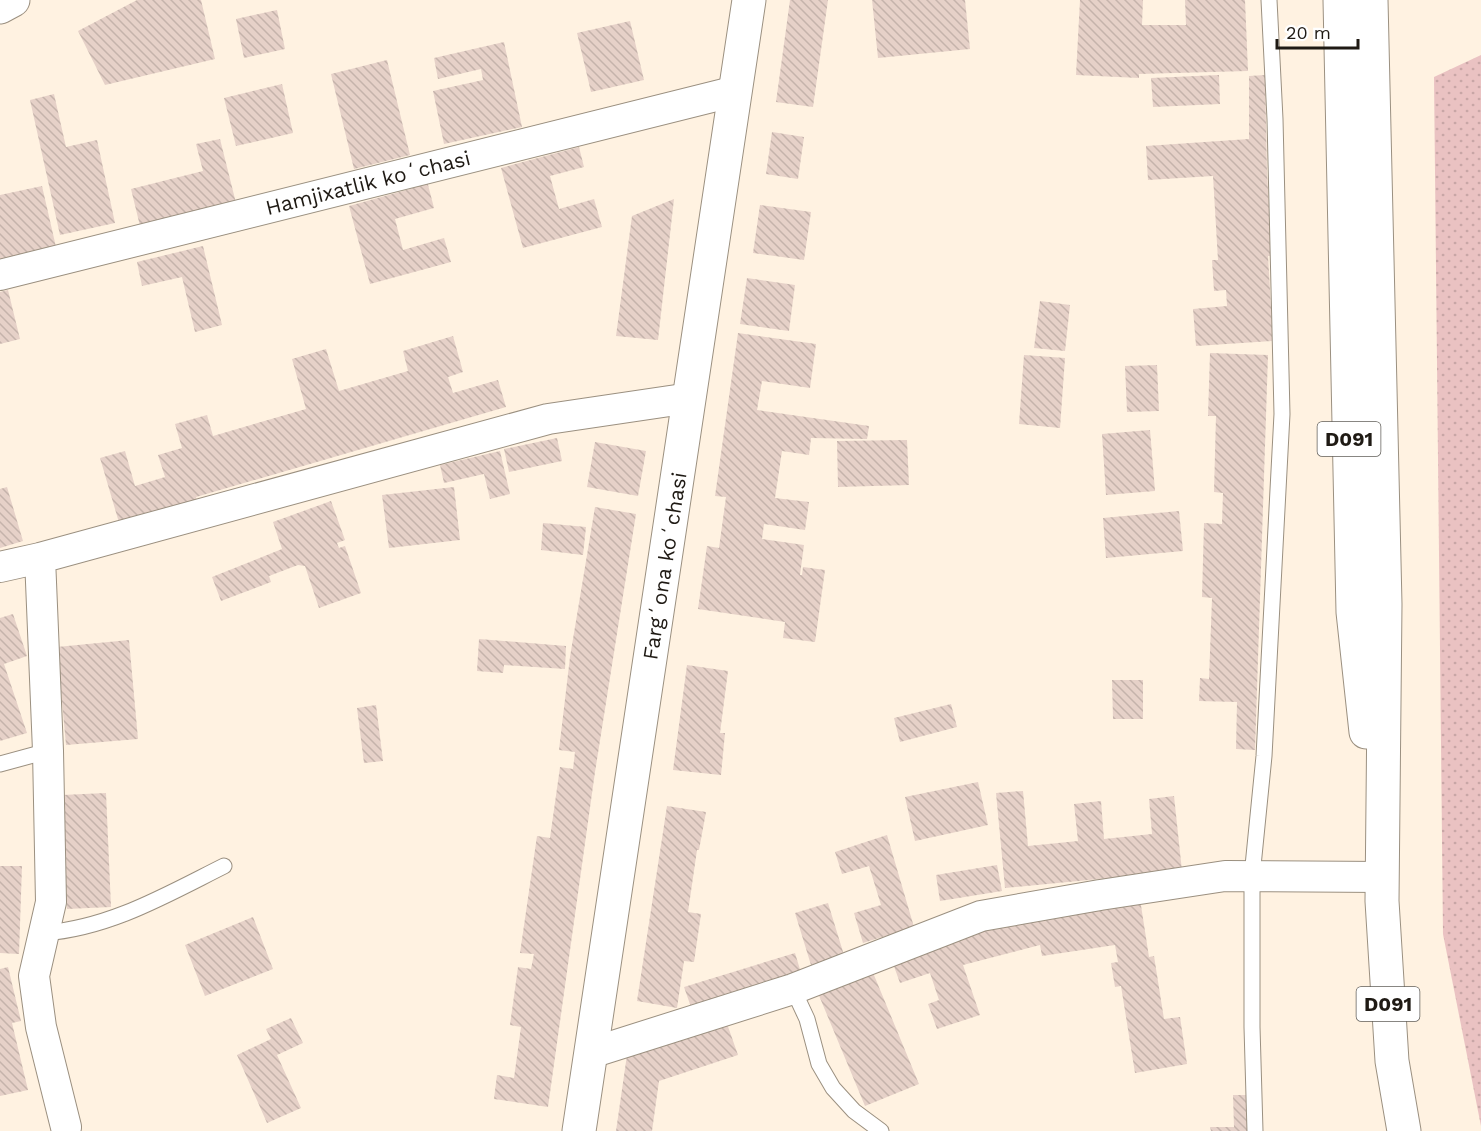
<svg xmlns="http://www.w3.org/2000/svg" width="1481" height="1131" font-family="'Work Sans',sans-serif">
<defs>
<pattern id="grass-dots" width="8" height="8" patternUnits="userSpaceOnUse" patternTransform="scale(1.5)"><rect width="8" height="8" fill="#eac2c2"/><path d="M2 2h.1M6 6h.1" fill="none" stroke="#c8a6a6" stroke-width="1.8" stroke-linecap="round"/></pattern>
<pattern id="building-back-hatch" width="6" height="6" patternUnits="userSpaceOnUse" patternTransform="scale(1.5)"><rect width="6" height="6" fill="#e6d1c8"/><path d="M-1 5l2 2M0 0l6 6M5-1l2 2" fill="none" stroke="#c5b3ab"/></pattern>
</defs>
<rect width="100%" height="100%" fill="#fff2e1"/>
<path fill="url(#grass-dots)" d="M1481,55V1126L1443,934L1434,77Z"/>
<path fill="url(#building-back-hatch)" d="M137,0H201L215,59L105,85L78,31Z
M790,0H828L813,107L776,102Z
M872,0H965L970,49L878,58Z
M1080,0H1143L1142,25H1186L1185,0H1245L1248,71L1139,74V78L1076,75Z
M277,10L285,49L244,58L236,19Z
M630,21L644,80L591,92L577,33Z
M504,42L522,127L444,144L433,91L483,80L481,69L438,79L434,58Z
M387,60L410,155L354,169L331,74Z
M1219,75L1220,104L1153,107L1151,78Z
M1265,75L1267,173L1272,256H1268L1273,341L1196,346L1193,309L1227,306L1226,290L1214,291L1212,260H1218L1213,176L1148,180L1146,146L1249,139V76Z
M282,84L293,133L236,146L224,98Z
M54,94L66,147L97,140L115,223L60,235L30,100Z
M772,132L804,137L798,179L766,174Z
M220,139L236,203L140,226L131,189L203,171L196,144Z
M579,147L584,167L550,176L559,209L594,199L602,227L523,248L501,168Z
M425,173L434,208L395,219L403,250L444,238L451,262L370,284L349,206L410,189L407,178Z
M42,186L56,247L0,261V195Z
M674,199L658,340L616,336L632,216Z
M760,205L811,212L804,260L753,253Z
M203,246L222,325L195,332L182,277L142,286L137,262Z
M747,278L795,285L789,331L740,324Z
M8,290L20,339L0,344V292Z
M1040,301L1070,305L1065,351L1034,348Z
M738,333L816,344L810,388L762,381L757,410L869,426L867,439L811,438L809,455L782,451L775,498L809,502L805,530L764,524L762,539L804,545L800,575H802L803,567L825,570L815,642L783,638L785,622L698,609L707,546L719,548L726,497L715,496Z
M453,336L463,372L448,377L453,393L498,380L506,407L196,497L198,504L120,526L100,458L125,451L135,486L165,477L158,455L182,448L175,424L207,415L213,436L306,409L292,359L326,349L339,391L408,371L403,351Z
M1210,353L1268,355L1255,750L1236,749L1237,702L1199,701L1200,678L1209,679L1212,598L1202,597L1204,523L1222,524L1223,493L1214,492L1216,416H1208Z
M1024,355L1065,358L1060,428L1019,424Z
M1157,365L1159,411L1127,412L1125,366Z
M1150,430L1155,491L1106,495L1102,434Z
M557,438L562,461L509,472L504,449Z
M907,440L909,485L838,487L837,441Z
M595,442L646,451L638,496L587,487Z
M500,451L510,494L490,499L484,474L444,483L440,465Z
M7,487L23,541L0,548V489Z
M454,487L460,540L389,548L382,495Z
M331,501L345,540L337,543L339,548L345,546L361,593L319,608L305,566L298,565L269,576L271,582L221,601L212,577L282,549L273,522Z
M595,507L636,514L595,772L548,1107L494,1099L497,1075L514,1078L521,1027L510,1025L518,967L531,969L534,954L520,953L537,836L550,838L560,767L573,769L575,752L559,750L570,657Z
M1179,511L1183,551L1106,558L1103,518Z
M543,523L586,527L583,555L541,550Z
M13,614L27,656L4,664L27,733L0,741V618Z
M479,639L566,646L565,669L504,665L503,673L477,671Z
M129,640L138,739L66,745L57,647Z
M687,665L728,671L720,733H725L721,775L673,770Z
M1112,680H1143V719H1113Z
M951,704L957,727L900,742L894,718Z
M376,705L383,761L364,763L357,708Z
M978,782L988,825L915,841L905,797Z
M1023,791L1028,846L1078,841L1074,804L1101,801L1104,839L1152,834L1149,799L1174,796L1182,871L1005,888L996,793Z
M106,793L111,907L67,909L62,795Z
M667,806L706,812L699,850H697L688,912L701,914L694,962L684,961L677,1008L637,1001Z
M887,835L914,927L863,943L854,913L881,905L869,866L842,874L835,852Z
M997,865L1002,891L940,901L936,875Z
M0,866H22L19,954L0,953Z
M1140,899L1149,957L1154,956L1164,1019L1180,1017L1187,1064L1135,1073L1121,986L1115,987L1111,963L1118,962L1115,945L1042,956L1040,945L963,965L980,1015L937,1029L928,1004L939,1000L930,973L900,983L891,958L1036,915Z
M828,903L844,955L811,965L795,913Z
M253,917L273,969L205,996L185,945Z
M795,953L802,976L692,1010L684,987Z
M869,963L919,1084L865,1106L815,986Z
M8,967L21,1021L12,1023L28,1090L0,1096V969Z
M291,1018L303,1043L277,1055L301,1108L267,1123L237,1055L271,1039L266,1029Z
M725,1018L738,1055L659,1081L652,1131H616L628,1048Z
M1233,1095H1251L1252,1131H1211L1210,1127H1234Z"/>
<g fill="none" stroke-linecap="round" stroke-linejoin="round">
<defs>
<path id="lane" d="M0,764L48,751
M44,933C110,928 166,895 224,866
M793,989L807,1019L819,1064L833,1088L854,1111L881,1131
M1255,1131L1252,1027V876L1264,756L1282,414L1275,119L1269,0"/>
<path id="street" d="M0,275L736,91
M40,558L48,751L51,902L34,976L41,1027L66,1127
M0,567L40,558L548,419L690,398
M591,1053L793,989L981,916L1100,895L1225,876L1382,877"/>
<path id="secondary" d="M579,1131L749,0"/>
<path id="primary" d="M1340,0L1353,612L1366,732
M1371,0L1385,604L1382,901L1392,1061L1404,1131"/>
<path id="highway" d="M0,7L13,0"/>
</defs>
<use href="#lane" stroke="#9b9080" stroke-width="17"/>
<use href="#street" stroke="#9b9080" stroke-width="32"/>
<use href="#secondary" stroke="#9b9080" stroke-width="35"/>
<use href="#primary" stroke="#9b9080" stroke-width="35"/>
<use href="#highway" stroke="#9b9080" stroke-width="35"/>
<use href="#lane" stroke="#fff" stroke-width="15"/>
<use href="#street" stroke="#fff" stroke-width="30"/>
<use href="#secondary" stroke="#fff" stroke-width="33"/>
<use href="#primary" stroke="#fff" stroke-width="33"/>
<use href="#highway" stroke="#fff" stroke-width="33"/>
</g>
<g text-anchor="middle" stroke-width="5" stroke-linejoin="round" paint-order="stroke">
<g fill="#fff" stroke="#625f5a" stroke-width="1.5">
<rect x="1317.5" y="422" width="63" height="34" rx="4.5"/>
<rect x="1356.5" y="987" width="63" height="34" rx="4.5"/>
</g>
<g font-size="20" font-weight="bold" fill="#1f1a14">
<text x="1349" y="446">D091</text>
<text x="1388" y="1011">D091</text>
</g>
<g font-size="21" fill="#1f1a14" stroke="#fff">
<text transform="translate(368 183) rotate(-14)" y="7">Hamjixatlik koʻchasi</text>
<text transform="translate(665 566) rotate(-81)" y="7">Fargʻona koʻchasi</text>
</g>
</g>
<path d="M1277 39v9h81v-9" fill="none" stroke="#1f1a14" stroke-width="3"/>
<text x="1286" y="39" font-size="18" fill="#1f1a14" stroke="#ffffff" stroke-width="4.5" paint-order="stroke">20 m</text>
</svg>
